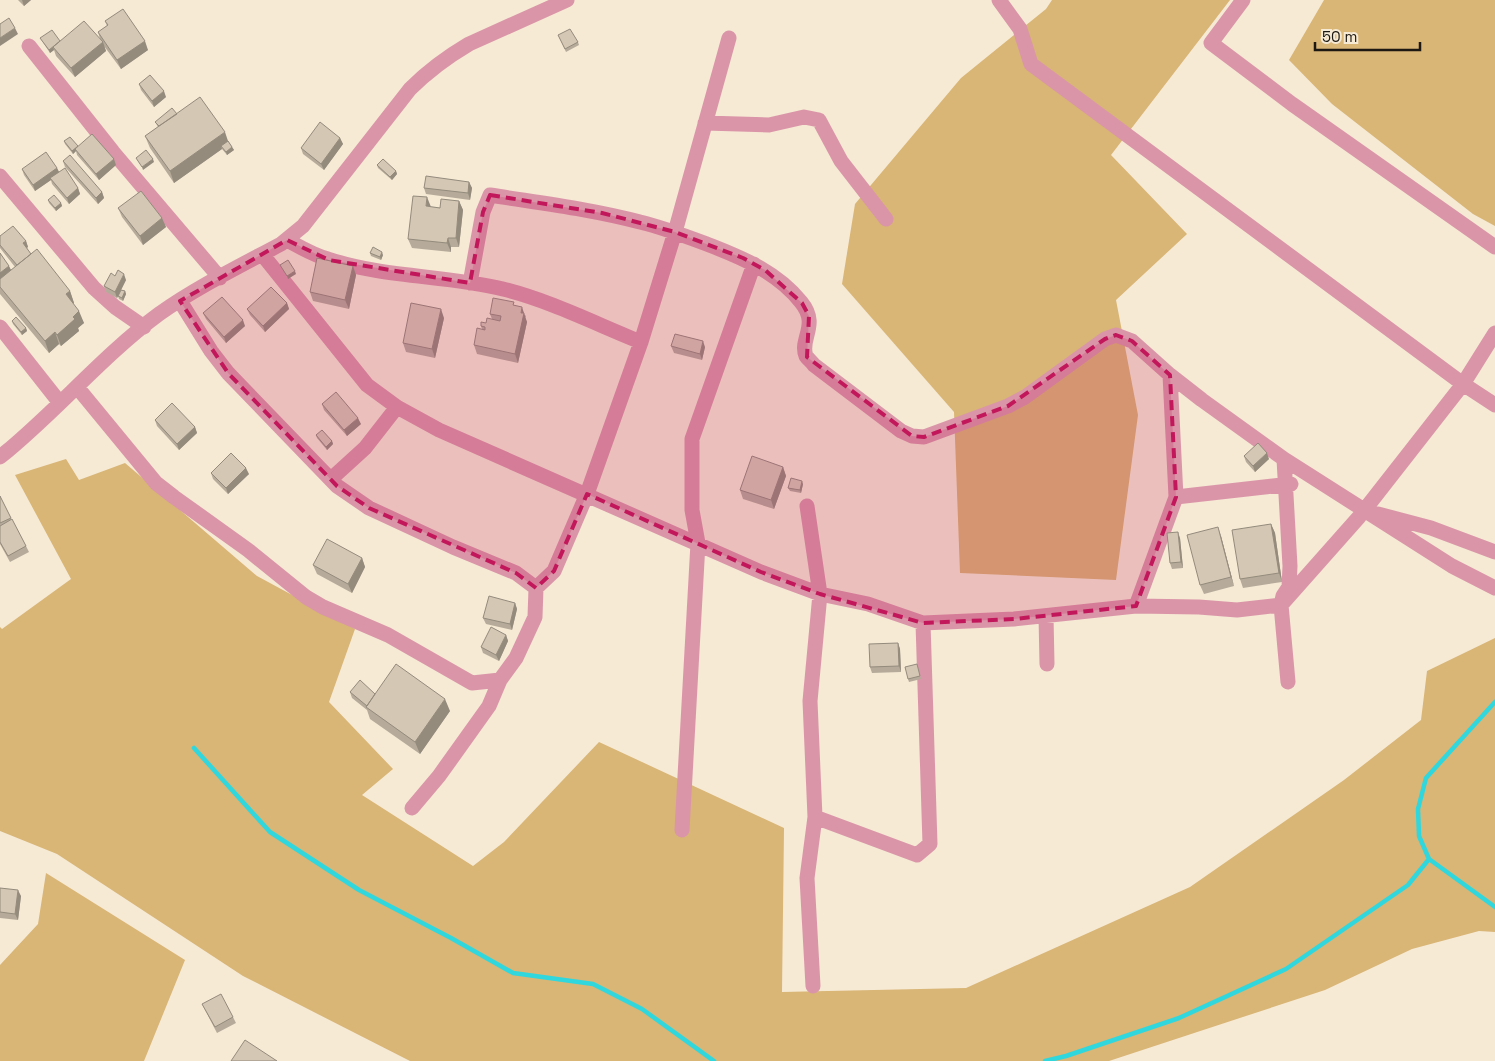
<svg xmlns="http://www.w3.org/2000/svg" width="1495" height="1061" font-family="'Space Grotesk',sans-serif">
<rect width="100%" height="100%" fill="#f6ead5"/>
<path fill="#d9b576" d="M1052,0H1230L1111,155L1187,234L1116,300L1138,415L1116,580L960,573L954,412L842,284L855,204L961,78L1046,9Z
M1324,0H1495V226L1473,214L1332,104L1289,60Z
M66,459L79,480L125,463L257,576L355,629L329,702L393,769L362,795L473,866L504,842L599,742L784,828L782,992L966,988L1190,887L1344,780L1421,720L1427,671L1495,638V932L1479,931L1412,949L1325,990L1109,1061H410L243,976L57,854L0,831V627L2,629L71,579L15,475Z
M46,873L185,960L144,1061H0V965L38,924Z"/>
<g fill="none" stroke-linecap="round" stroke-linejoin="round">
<path stroke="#30d7dd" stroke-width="4.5" d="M1495,702L1426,778L1418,809L1419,836L1429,859L1495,907
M194,748L270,832L359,890L451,938L513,973L593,984L642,1009L714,1061
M1045,1061L1066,1056L1179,1018L1286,969L1408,885L1429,859"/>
<path stroke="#da96a8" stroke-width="15" d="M999,0L1020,29L1031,64L1463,384L1495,405
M1243,0L1211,43L1292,104L1495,247
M29,46L113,152L220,278
M705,123L769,125L804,117L819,120L841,161L886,219
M0,176L94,288L115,307L144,327
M287,240C300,247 313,255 328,259C385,278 446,275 503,289C551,301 596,324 641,342
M262,254L367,385L397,407L439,430L761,572L820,594L868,604L923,623L1014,619L1136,606L1199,607L1237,610L1281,605L1283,596L1289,587L1290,566L1284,459
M470,283L483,212L490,195C540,203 591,209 640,222C665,228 688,237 712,246C745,259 778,273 801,302C820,325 799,339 806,356C808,359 812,362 814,365L901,431L912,436L924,437L1008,406L1025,397L1105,339L1116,335L1132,341L1170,375L1202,400L1284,459L1452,566L1495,588
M180,301L211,351L228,373L337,486L369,508L453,547L516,573L536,588L554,571L587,494L641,342L675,232L729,38
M0,327L60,403
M1170,375L1176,497
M77,387L156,483L174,497L248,550L306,597L323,607L388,635L472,683L500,680L516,658L535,617L536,588
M0,457C55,413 102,356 159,314C197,287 240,266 281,244L303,226L410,89C427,72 447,57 469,44L567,0
M331,479L365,448L397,407
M807,506L820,594L810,701L815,817L917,855L930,844L923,623
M1378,514L1431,528L1495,552
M1136,606L1176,497L1291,484
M1046,616L1047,664
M1288,682L1281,605L1359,517L1463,384L1495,333
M412,808L439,776L489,706L500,680
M682,830L698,543L692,510V439L754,264
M813,986L807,878L815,817"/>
</g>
<path fill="#b6ab9a" d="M18,0H31L24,6Z
M105,21L148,50L121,69L104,46L106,51L75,77L56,56L54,50L50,53L40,38L60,41L100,39L98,32L107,26Z
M558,35L578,42L579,45L566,52Z
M139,84L166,97L154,107L141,90Z
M177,114L228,141L234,150L227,155L222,149L174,183L150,148L145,136L158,127L155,122Z
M340,138L343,144L324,170L303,154L301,148Z
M64,141L78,147L116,165L99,180L77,155L76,151L73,154L65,144Z
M63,161L102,192L104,198L98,204L65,167Z
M377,165L396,171L397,174L392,180L378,168Z
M57,168L59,172L78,188L80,194L69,204L52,184L51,180L35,191L24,175L22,169Z
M469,182L472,188L470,200L426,194L424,188Z
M48,200L61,203L62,206L56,211L49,203Z
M459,201L463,210L459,247H451V252L412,248L408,239L431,207L440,208Z
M118,208L162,218L166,227L143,245L122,217Z
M0,236L26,241L28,247L27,248L31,254L70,291L74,303L73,304L84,323L78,328L79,331L61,346L59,344L49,353L0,294V253L11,270L15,267L0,248Z
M370,253L383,255L381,260L371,256Z
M353,266L356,275L349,309L313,301L310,292Z
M115,276L126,280L121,290L125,291L126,294L123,301L119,299L118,296L117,298L106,292L104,286Z
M287,303L289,309L265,332L250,315L247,309Z
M515,305L526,316L525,318L527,322L518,363L477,354L474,345L482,329L481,326L486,323L492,319L490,314Z
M203,313L245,326L226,343L206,319Z
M444,318L435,358L406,352L403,343Z
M12,321L26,328L27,331L22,335L13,324Z
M671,346L705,347L702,360L674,353Z
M322,404L361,424L347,436L324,410Z
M155,420L195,427L197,433L179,450L157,426Z
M316,435L332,441L333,444L327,450L317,438Z
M1244,456L1269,459L1255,472L1246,462Z
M783,467L786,476L774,509L743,499L740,490Z
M211,473L249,474L228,494L213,479Z
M803,484L801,493L790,491L788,488Z
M0,496L12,520L26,546L29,552L10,562L0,544Z
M1271,524L1275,533L1282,582L1243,588L1240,579Z
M1221,536L1234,586L1204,594L1200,585Z
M1180,538L1183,568L1172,569L1170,563Z
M362,558L365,567L352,593L317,574L313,565Z
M515,603L517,609L512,630L486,624L483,618Z
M506,635L508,641L499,661L483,653L481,647Z
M898,643L900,649L901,672L872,673L870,667Z
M917,664L921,679L909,682L908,679Z
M350,692L375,694L450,711L420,754L370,719L367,710L352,698Z
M0,888L21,896L18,920L0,918Z
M202,1004L233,1017L236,1023L217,1033L205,1010Z"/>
<path fill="#948b7d" d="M22,0H31L24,6Z
M15,28L18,34L0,46V38Z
M145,41L148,50L121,69L117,60Z
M103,42L106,51L75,77L71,68Z
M53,47L54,50L50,53L49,50Z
M164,91L166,97L154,107L152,101Z
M225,132L229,144L221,146L222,149L174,183L170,171Z
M340,138L343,144L324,170L321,164Z
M78,146L75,149L76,151L73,154L72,151Z
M232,147L234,150L227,155L226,152Z
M114,159L116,165L99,180L96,174Z
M153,159L154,162L143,170L142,167Z
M57,168L60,174L50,178L51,180L35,191L33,185Z
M396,171L397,174L392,180L390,177Z
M469,182L472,188L470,200L468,193Z
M78,188L80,194L69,204L67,198Z
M102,192L104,198L98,204L96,198Z
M427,197L431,207L426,206Z
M459,201L463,210L459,247L456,238Z
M61,203L62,206L56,211L55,208Z
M162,218L166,227L143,245L140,236Z
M448,238L451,247V252L447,243Z
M26,241L28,247L25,249L23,243Z
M382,252L383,255L381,260L380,257Z
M9,266L12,272L0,281V273Z
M353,266L356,275L349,309L345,300Z
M295,271L296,274L288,279L287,276Z
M124,274L126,280L117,298L115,292Z
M70,291L74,303L70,306L66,294Z
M125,291L126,294L123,301L122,298Z
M287,303L289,309L265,332L263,326Z
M522,307L527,322L518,363L515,354Z
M441,309L444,318L435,358L432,349Z
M79,311L84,323L78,328L79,331L61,346L57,335L73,317Z
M243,320L245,326L226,343L224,337Z
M26,328L27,331L22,335L21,332Z
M55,332L59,344L49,353L45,341Z
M703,341L705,347L702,360L700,354Z
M358,418L361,424L347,436L344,430Z
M195,427L197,433L179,450L177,444Z
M332,441L333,444L327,450L326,447Z
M1267,453L1269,459L1255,472L1253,466Z
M783,467L786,476L774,509L771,500Z
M246,468L249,474L228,494L226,488Z
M802,481L803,484L801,493L800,490Z
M1271,524L1275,533L1282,582L1279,573Z
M1218,527L1221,536L1234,586L1231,577Z
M1178,532L1180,538L1183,568L1181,562Z
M362,558L365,567L352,593L348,584Z
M515,603L517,609L512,630L510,624Z
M506,635L508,641L499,661L496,655Z
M898,643L900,649L901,672L899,666Z
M445,699L450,711L420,754L415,742Z
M18,890L21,896L18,920L15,914Z"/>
<path fill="#d4c7b3" stroke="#948b7d" d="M123,9L145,41L117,60L98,32L108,25L105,21Z
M9,18L15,28L0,38V24Z
M84,21L103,42L71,68L53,47Z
M570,29L578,42L565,49L558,35Z
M52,30L60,41L49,50L40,38Z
M150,75L164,91L152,101L139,84Z
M200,97L225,132L170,171L145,136Z
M172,108L177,114L159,126L155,122Z
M320,122L340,138L321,164L301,148Z
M92,134L114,159L96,174L75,149Z
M70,137L78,146L72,151L64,141Z
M228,141L232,147L226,152L221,146Z
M146,150L153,159L142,167L136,158Z
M46,152L57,168L33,185L22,169Z
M70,155L102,192L96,198L63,161Z
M383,159L396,171L390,177L377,165Z
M65,168L78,188L67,198L50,178Z
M426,176L469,182L468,193L424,188Z
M141,191L162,218L140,236L118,208Z
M54,195L61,203L55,208L48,200Z
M413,196L427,197L426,206L440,208L441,199L459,201L456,238H448L447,243L408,239Z
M13,226L26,241L23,243L31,254L17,265L0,245V236Z
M373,247L382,252L380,257L370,253Z
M37,249L70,291L66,294L79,311L73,317L75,319L57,335L55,332L45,341L0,287V279Z
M0,253L9,266L0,273Z
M317,258L353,266L345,300L310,292Z
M288,260L295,271L287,276L280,265Z
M118,270L124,274L115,292L104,286L111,273L115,276Z
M271,287L287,303L263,326L247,309Z
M121,290L125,291L122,298L118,296Z
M222,297L243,320L224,337L203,313Z
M493,298L514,302L513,305L522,307L521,313H524L515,354L474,345L477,328L485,330V327L481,326V322L486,323L487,318L500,321L501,316L490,314Z
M411,303L441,309L432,349L403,343Z
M16,317L26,328L21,332L12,321Z
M675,334L703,341L700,354L671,346Z
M336,392L358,418L344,430L322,404Z
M172,403L195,427L177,444L155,420Z
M322,430L332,441L326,447L316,435Z
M1258,443L1267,453L1253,466L1244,456Z
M231,453L246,468L226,488L211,473Z
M752,456L783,467L771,500L740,490Z
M791,478L802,481L800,490L788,488Z
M0,496L11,518L0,523Z
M12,519L26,546L8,556L0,542V526Z
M1271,524L1279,573L1240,579L1232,530Z
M1218,527L1231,577L1200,585L1187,535Z
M1178,532L1181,562L1170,563L1167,533Z
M327,539L362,558L348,584L313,565Z
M489,596L515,603L510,624L483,618Z
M491,627L506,635L496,655L481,647Z
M898,643L899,666L870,667L869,644Z
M396,664L445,699L415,742L366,707Z
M917,664L920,676L908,679L905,667Z
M360,680L375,694L367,706L350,692Z
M0,888L18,890L15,914L0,912Z
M221,994L233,1017L215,1027L202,1004Z
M245,1040L277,1061H231Z"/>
<path fill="#c2185b" fill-opacity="0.2" stroke="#c2185b" stroke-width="4" stroke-dasharray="10 6" stroke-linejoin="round" d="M490,195L602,213L675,232L743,258L765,270L802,303L809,316L807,357L912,436L924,437L1008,406L1105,339L1116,335L1132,341L1170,375L1176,497L1136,606L1014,619L923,623L820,594L761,572L587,494L554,571L536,588L516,573L369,508L337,486L228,373L180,301L287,240L329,260L470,283L483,212Z"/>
<path d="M1315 42v8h105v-8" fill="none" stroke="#1d1912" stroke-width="2.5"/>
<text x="1322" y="42" font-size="15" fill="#1d1912" stroke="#f6ead5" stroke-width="4" paint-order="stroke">50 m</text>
</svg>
